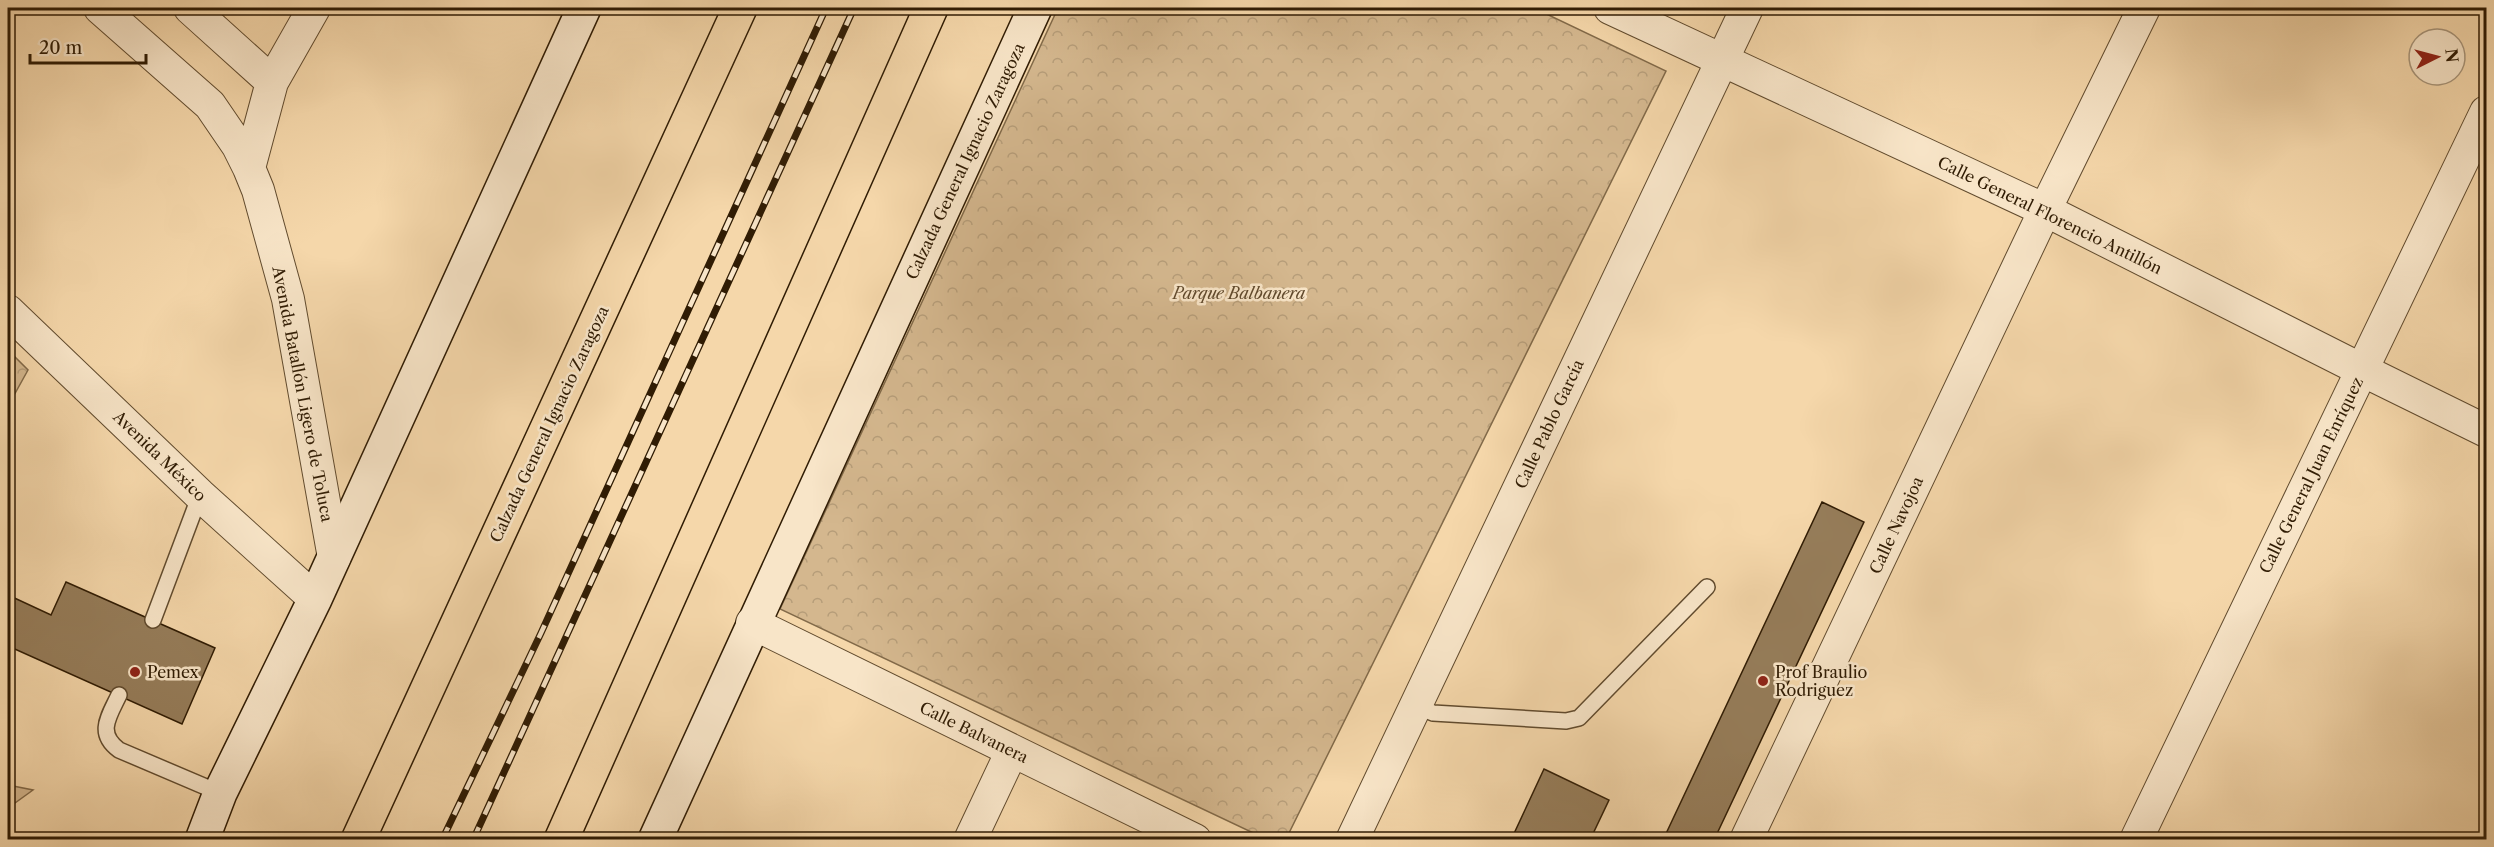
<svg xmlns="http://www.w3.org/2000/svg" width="2494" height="847" font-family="'Libre Caslon Text',serif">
<defs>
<pattern id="forest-crowns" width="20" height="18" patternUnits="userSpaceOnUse" patternTransform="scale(1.5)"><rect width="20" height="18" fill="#d4b78e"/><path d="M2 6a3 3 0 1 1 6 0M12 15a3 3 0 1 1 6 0" fill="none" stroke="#b69d79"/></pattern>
</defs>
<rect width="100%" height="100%" fill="#f5d7aa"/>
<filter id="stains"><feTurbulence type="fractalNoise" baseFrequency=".00333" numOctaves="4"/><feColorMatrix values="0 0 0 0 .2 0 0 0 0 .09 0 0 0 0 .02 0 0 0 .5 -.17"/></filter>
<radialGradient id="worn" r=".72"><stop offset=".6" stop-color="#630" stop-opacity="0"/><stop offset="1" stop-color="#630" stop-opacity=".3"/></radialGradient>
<path fill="url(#forest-crowns)" stroke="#826a49" stroke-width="1.5" d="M1058,8H1534L1666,71L1286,839H1266L780,609Z
M8,350L28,370L8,406Z
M8,785L33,790L8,808Z"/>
<path fill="#967d5a" stroke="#301c04" stroke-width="1.5" d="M1822,502L1864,522L1714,840H1663Z
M66,582L215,648L182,724L8,646V595L51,615Z
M1544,769L1609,800L1590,840H1511Z"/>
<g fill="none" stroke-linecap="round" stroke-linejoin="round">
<defs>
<path id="lane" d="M153,620L200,495
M119,695C109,716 96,733 119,750L220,793
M1416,706L1433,713L1566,721L1579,718L1707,587"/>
<path id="street" d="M100,8L210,105L238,146L249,168L258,190L288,299L334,558
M190,8L272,82
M1610,8L2045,210L2362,370L2486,431
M249,168L272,82L314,8
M8,311L200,495L315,599
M752,623L1195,840
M970,840L1012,751
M1352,840L1747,8
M1746,840L2045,210L2144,8
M2136,840L2486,112"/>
<path id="secondary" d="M202,840L220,793L315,599L584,8
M655,840L1035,8"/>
<path id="highway" d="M358,840L740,8
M561,840L931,8"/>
</defs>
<use href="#lane" stroke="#614b2e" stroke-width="18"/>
<use href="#street" stroke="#614b2e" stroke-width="34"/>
<use href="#secondary" stroke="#301c04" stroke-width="36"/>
<use href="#highway" stroke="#301c04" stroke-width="36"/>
<use href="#lane" stroke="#f8e5c8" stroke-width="15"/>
<use href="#street" stroke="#f8e5c8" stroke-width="32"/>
<use href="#secondary" stroke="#f8e5c8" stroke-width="33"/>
<use href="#highway" stroke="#f5d7aa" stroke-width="33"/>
<defs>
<path id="rail" d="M442,840L541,633L826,8
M473,840L854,8"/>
</defs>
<use href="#rail" stroke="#301c04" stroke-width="7"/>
<use href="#rail" stroke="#f8e5c8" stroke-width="4.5" stroke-dasharray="14" stroke-linecap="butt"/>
</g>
<g fill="#8f2418" stroke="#f8e5c8" stroke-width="2">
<circle cx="135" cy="672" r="6"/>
<circle cx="1763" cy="681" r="6"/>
</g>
<g text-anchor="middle" stroke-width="5" stroke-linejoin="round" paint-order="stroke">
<g font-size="16" fill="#301c04" stroke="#f8e5c8">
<text transform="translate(965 161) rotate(-65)" y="6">Calzada General Ignacio Zaragoza</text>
<text transform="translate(2050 215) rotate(26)" y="6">Calle General Florencio Antillón</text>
<text transform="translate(303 394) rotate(79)" y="6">Avenida Batallón Ligero de Toluca</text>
<text transform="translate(549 424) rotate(-65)" y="6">Calzada General Ignacio Zaragoza</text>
<text transform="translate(1549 424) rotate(-65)" y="6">Calle Pablo García</text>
<text transform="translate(160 456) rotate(44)" y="6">Avenida México</text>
<text transform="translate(2311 475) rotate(-64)" y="6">Calle General Juan Enríquez</text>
<text transform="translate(1896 525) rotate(-65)" y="6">Calle Navojoa</text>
<text transform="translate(974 732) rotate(26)" y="6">Calle Balvanera</text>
</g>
<g font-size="16" font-style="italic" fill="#614a2d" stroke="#f8e5c8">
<text x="1239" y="299">Parque Balbanera</text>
</g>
<g font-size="16" fill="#301c04" stroke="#f8e5c8" text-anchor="start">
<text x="147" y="678">Pemex</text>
<text x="1775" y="678">Prof Braulio<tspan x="1775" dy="18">Rodriguez</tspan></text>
</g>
</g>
<rect width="2494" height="847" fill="none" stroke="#f5d7aa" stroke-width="30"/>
<rect x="9" y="9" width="2476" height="829" fill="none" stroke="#301c04" stroke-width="3"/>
<rect x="15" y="15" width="2464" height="817" fill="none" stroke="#301c04" stroke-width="1.5"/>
<g transform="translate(2437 57) rotate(84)"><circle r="28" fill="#f8e5c8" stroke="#a8957a" stroke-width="1.5"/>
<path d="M0-4.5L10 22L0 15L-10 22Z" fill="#8f2418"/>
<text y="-9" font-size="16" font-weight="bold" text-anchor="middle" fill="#301c04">N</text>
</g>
<path d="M30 54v9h116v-9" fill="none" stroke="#301c04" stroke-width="3"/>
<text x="39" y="54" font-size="18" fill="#301c04" stroke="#f8e5c8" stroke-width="4.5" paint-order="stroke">20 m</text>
<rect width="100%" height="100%" filter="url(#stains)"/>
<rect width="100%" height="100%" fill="url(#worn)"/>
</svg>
